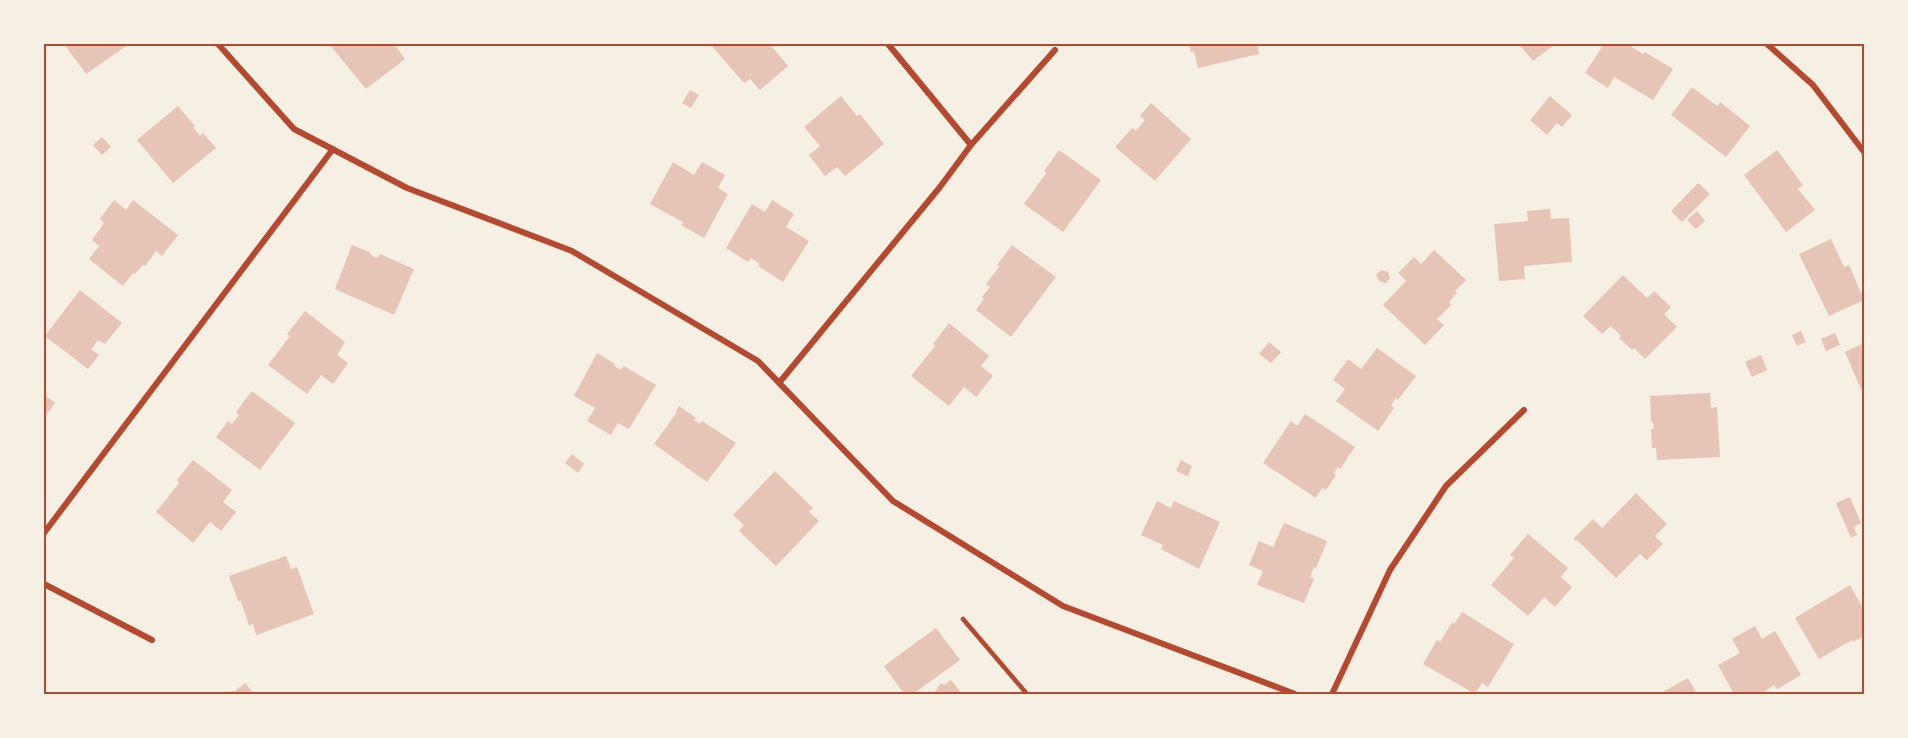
<svg xmlns="http://www.w3.org/2000/svg" width="1908" height="738" font-family="'Fira Sans',sans-serif">
<rect width="100%" height="100%" fill="#f6efe4"/>
<path fill="#e6c5b7" d="M64,44H129L86,74Z
M329,44H394L405,59L366,89Z
M710,44H775L772,47L788,66L760,90L750,79L744,83Z
M1189,44H1257L1259,54L1198,68L1194,51L1191,52Z
M1519,44H1555L1533,61Z
M1604,44H1627L1643,54L1645,52L1673,69L1653,100L1614,77L1608,88L1585,73Z
M1692,87L1717,106L1720,102L1750,126L1726,157L1671,115Z
M690,90L699,95L691,108L682,103Z
M841,96L857,116L860,114L884,144L845,176L837,167L825,176L809,155L820,146L804,127Z
M1550,96L1572,115L1562,127L1557,123L1547,135L1530,120Z
M1151,103L1191,139L1155,181L1115,147L1132,128L1136,131L1145,120L1140,116Z
M178,106L195,126L193,127L200,136L203,133L216,148L173,183L137,140Z
M102,137L111,147L102,155L93,145Z
M1059,150L1101,180L1063,232L1024,204L1046,173L1044,171Z
M1777,150L1803,185L1798,189L1815,210L1786,232L1744,175Z
M673,162L694,175L702,162L725,175L718,188L728,194L704,238L681,225L683,222L650,204Z
M1698,183L1710,194L1682,222L1671,211Z
M114,200L126,210L133,200L178,235L162,256L156,251L145,266L143,265L135,274L133,273L123,286L89,259L99,246L92,240L104,223L100,219Z
M772,200L794,214L786,227L809,241L783,282L758,266L760,264L751,258L748,262L726,248L752,204L765,212Z
M1550,209L1551,219L1569,218L1572,262L1524,266L1525,279L1498,281L1499,279L1494,224L1528,221L1527,211Z
M1697,211L1705,221L1696,229L1687,220Z
M1831,239L1844,267L1849,265L1864,300L1829,316L1799,254Z
M352,245L371,253V255L377,258L380,254L414,269L394,315L335,289Z
M1012,245L1056,277L1011,337L976,310L984,299L982,297L990,287L986,284L1000,266L997,265Z
M1434,250L1466,280L1455,291L1457,293L1449,302L1451,305L1437,319L1444,325L1425,345L1383,305L1406,281L1398,273L1414,257L1421,264Z
M1381,270L1388,272L1390,278L1386,283L1380,282L1376,275Z
M1623,275L1647,298L1654,291L1671,307L1664,314L1677,327L1645,359L1634,348L1632,350L1619,338L1621,336L1611,326L1602,334L1583,316Z
M80,290L122,323L105,344L98,340L91,349L99,355L88,369L45,336Z
M305,311L345,342L337,355L348,363L333,384L321,375L307,394L268,365L290,336L287,334Z
M949,323L989,356L981,366L993,376L976,397L964,387L949,406L911,376L935,346L933,344Z
M1801,331L1806,342L1797,346L1792,335Z
M1835,333L1840,345L1826,351L1821,339Z
M1269,342L1281,352L1271,363L1259,354Z
M1864,343V396L1845,352Z
M1377,348L1416,376L1398,400L1396,398L1391,405L1394,408L1378,431L1336,401L1345,389L1333,380L1348,359L1361,369Z
M597,353L615,364L614,366L621,370L624,366L656,385L629,429L618,423L611,435L587,421L595,408L574,396Z
M1761,355L1767,370L1752,377L1745,362Z
M252,391L295,423L260,470L216,437L228,421L232,424L239,415L236,412Z
M1710,393L1711,408L1717,407L1720,457L1657,460L1656,448H1652L1651,429H1654L1653,422H1651L1650,396Z
M44,394L55,403L44,418Z
M679,406L696,418L694,420L700,424L702,421L736,443L707,482L654,444L677,412L676,411Z
M1305,414L1355,447L1340,469L1338,467L1334,473L1336,475L1326,490L1322,488L1316,498L1263,463L1291,421L1297,426Z
M572,454L584,464L578,473L565,463Z
M193,460L232,490L223,502L236,512L221,531L210,522L193,543L156,512L179,483L177,480Z
M1181,460L1192,466L1188,476L1176,471Z
M775,471L813,508L809,512L819,521L776,566L739,531L744,525L733,515Z
M1636,493L1667,524L1655,536L1663,544L1647,560L1640,554L1616,578L1577,540L1576,541L1573,539L1593,519L1602,528Z
M1850,497L1861,523L1854,527L1857,535L1851,538L1836,503Z
M1157,501L1171,508L1174,501L1220,522L1199,569L1161,549L1163,545L1141,535Z
M1284,523L1327,541L1316,568L1314,567L1310,577L1314,579L1304,603L1257,585L1263,571L1249,565L1259,541L1273,547Z
M1528,534L1568,568L1561,577L1572,587L1555,607L1544,597L1528,616L1491,585L1514,558L1510,555Z
M286,556L291,569L297,567L314,614L256,635L253,624L249,626L241,601H238L229,576Z
M1850,585L1864,610V636L1853,642L1852,640L1819,659L1795,618Z
M1462,612L1514,644L1488,687L1482,683L1475,694L1423,664L1437,640L1440,642L1452,622L1454,624Z
M1755,626L1762,639L1775,631L1801,675L1777,689L1774,685L1765,691L1766,693L1764,694H1734L1718,665L1740,653L1732,639Z
M936,628L960,660L913,694H904L884,666Z
M1688,678L1697,694H1659Z
M951,680L962,694H931L938,689L937,687L942,683L944,685Z
M245,683L254,694H227L233,690L234,692Z"/>
<g fill="none" stroke-linecap="round" stroke-linejoin="round">
<path stroke="#b5482f" stroke-width="4.5" d="M963,619L1027,694"/>
<path stroke="#b5482f" stroke-width="6" d="M218,44L294,129L407,188L572,251L758,361L893,501L1063,606L1295,694
M888,44L971,145
M1767,44L1813,85L1864,152
M779,383L940,187L971,145L1055,50
M44,533L333,149
M44,584L152,640
M1332,694L1390,570L1446,486L1524,410"/>
</g>
<rect width="1908" height="738" fill="none" stroke="#f6efe4" stroke-width="90"/>
<rect x="45" y="45" width="1818" height="648" fill="none" stroke="#b5482f" stroke-width="2"/>
</svg>
